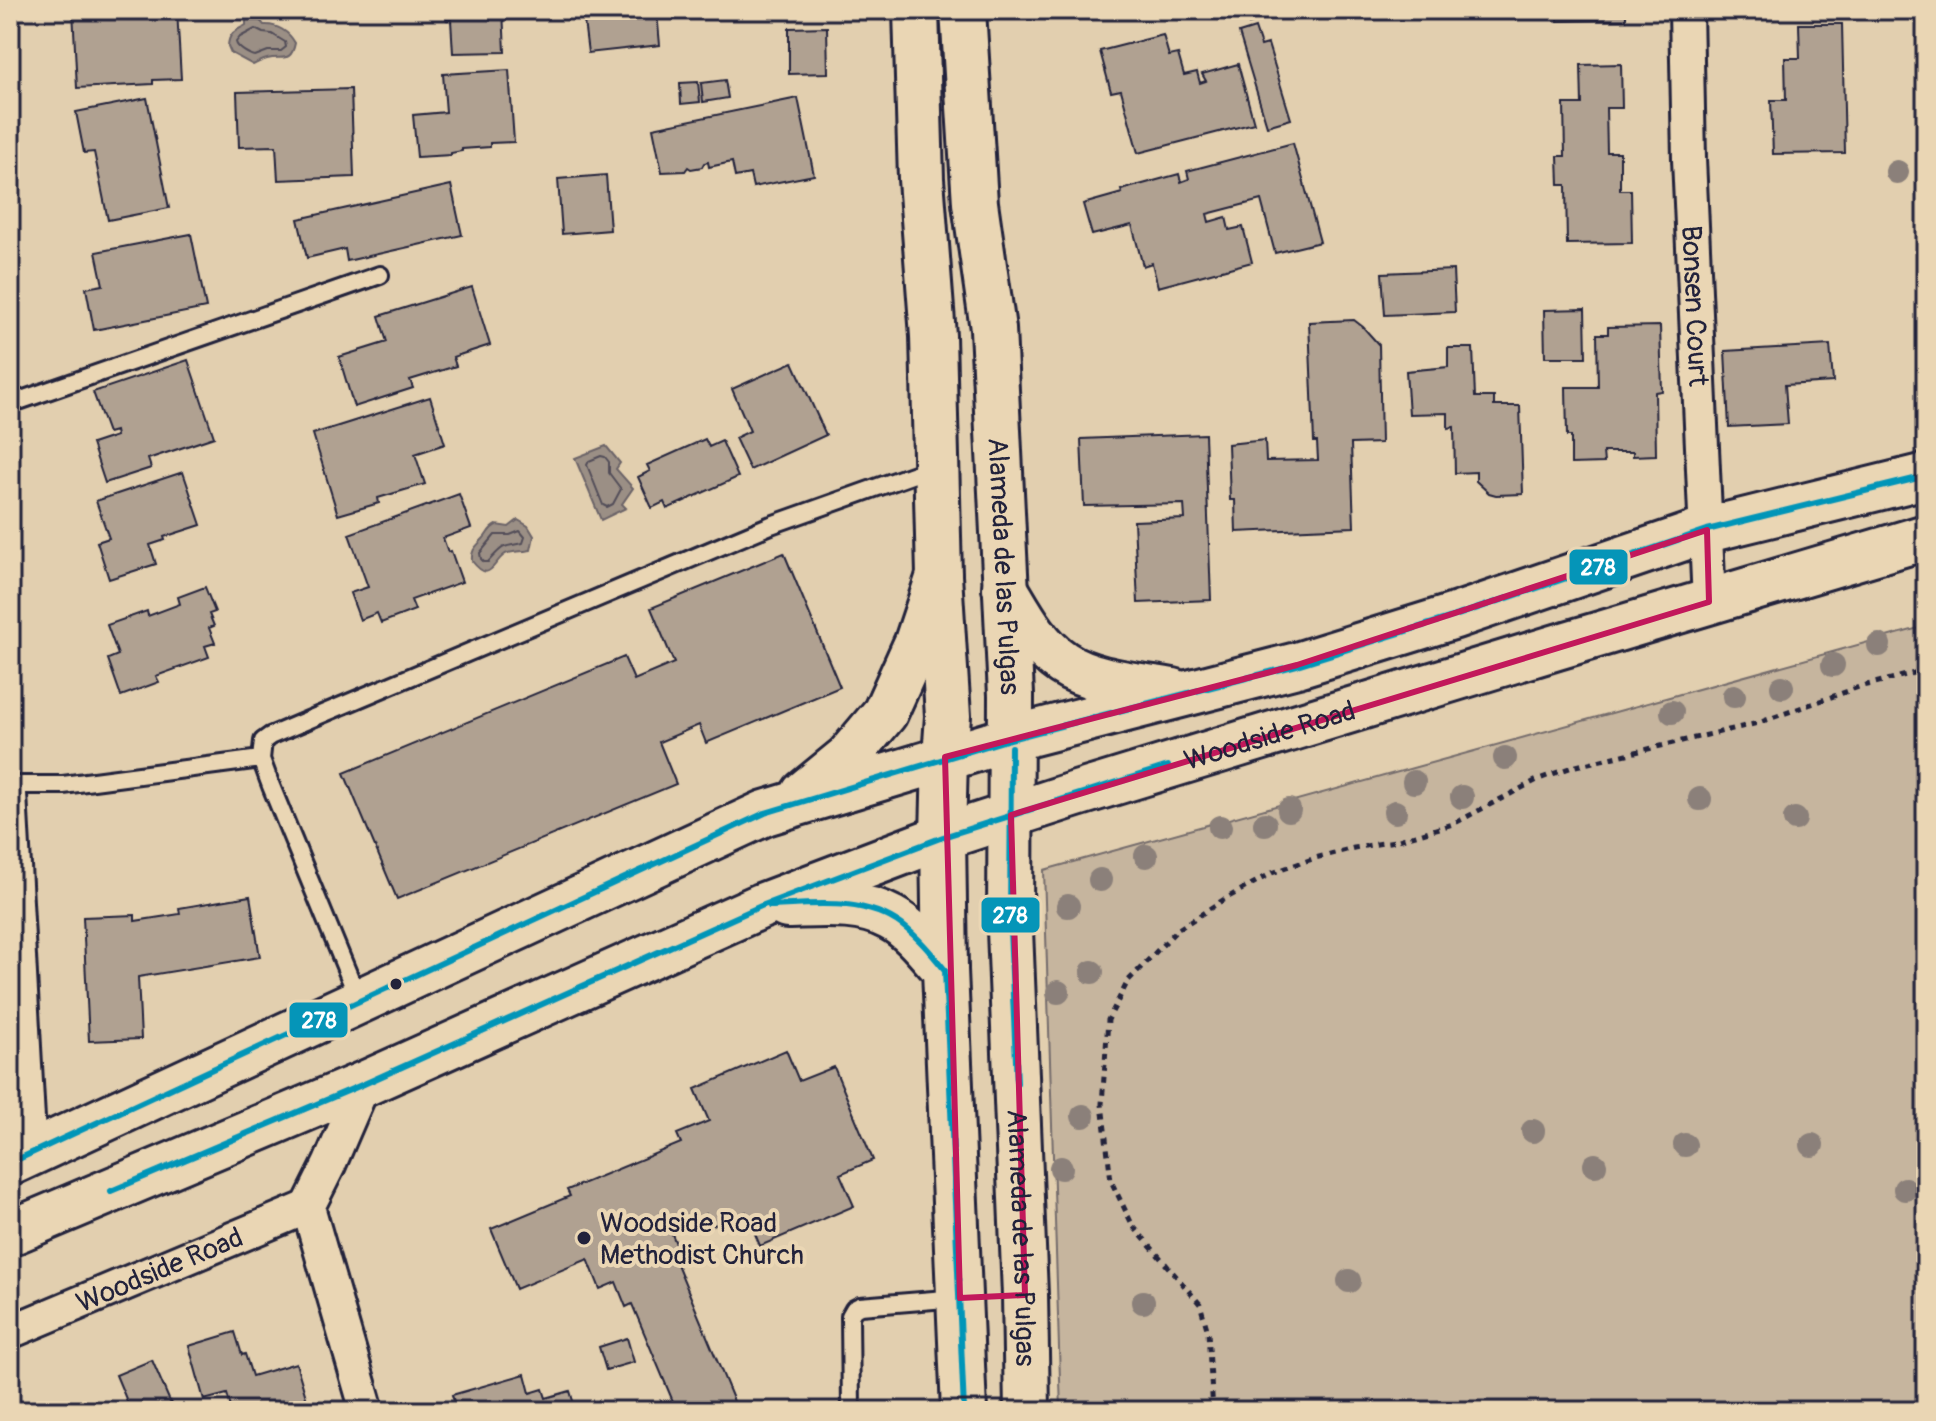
<svg xmlns="http://www.w3.org/2000/svg" width="1936" height="1421" font-family="Pangolin,sans-serif">
<rect width="100%" height="100%" fill="#e2cfaf"/>
<filter id="ink" filterUnits="userSpaceOnUse"><feTurbulence type="fractalNoise" baseFrequency=".0125" numOctaves="2"/><feDisplacementMap in="SourceGraphic" scale="16" xChannelSelector="R" yChannelSelector="G"/><feConvolveMatrix kernelMatrix="1 2 1 2 8 2 1 2 1" color-interpolation-filters="sRGB"/></filter>
<g filter="url(#ink)">
<path fill="#c6b59e" stroke="#746c6c" stroke-width="2" d="M1926,626V1411H1061L1044,870Z"/>
<path fill="#9b8f85" stroke="#6b6367" stroke-width="2" d="M250,16L257,17L264,25C277,24 289,32 295,43C291,64 282,55 267,59C262,60 258,63 253,65L231,53L228,46C229,32 236,31 246,25V21Z
M606,446L620,463L616,469L633,488L622,504L626,508L601,520L575,458Z
M518,520L528,526L534,536L531,550C523,552 510,550 504,555C492,564 490,584 472,561C471,549 476,547 483,539C489,533 488,529 496,525L509,527Z"/>
<g fill="none" stroke-linecap="round" stroke-linejoin="round">
<path stroke="#524e59" stroke-width="2" d="M255,29L263,33L272,34L285,42L286,47L281,51H268L255,56C249,55 237,48 236,42L240,37Z
M601,456L605,457L609,462V473L621,489L613,504L607,507L603,505L587,465L589,461Z
M520,531L525,537L523,543C500,547 504,545 488,562H484L481,559L480,553L495,535H510Z"/>
</g>
<path fill="#b0a191" stroke="#22223b" stroke-width="2" d="M73,10H177L181,79L153,80V84L77,88Z
M446,10H503L505,52L453,53L451,20H447Z
M1244,10H1278L1279,15L1249,24Z
M1558,10H1626V20L1558,21Z
M657,12L660,45L588,53L584,21Z
M1799,24H1842L1845,153L1773,154L1771,100H1786L1785,58H1800Z
M827,27L828,73L789,74V28Z
M1255,28L1261,46L1268,44L1291,119L1267,126L1239,33Z
M1163,35L1169,56L1178,54L1184,75L1197,72L1200,83L1206,81L1202,74L1238,64L1254,123L1138,153L1121,90L1111,92L1100,51Z
M1621,64L1622,108H1606L1607,152H1620V190H1631L1632,243L1567,244L1566,185H1559L1558,156H1565L1564,104H1582L1581,65Z
M509,70L514,142L490,143V147L462,149V151L451,153V155L417,157L413,115L446,112L443,74Z
M725,80L728,98L703,102L701,83Z
M698,82L700,102L681,104L680,83Z
M351,89L354,177L278,180L276,146L239,147L237,92Z
M147,98L169,208L108,220L94,152L84,153L76,112Z
M798,98L814,175L753,187L750,174L735,177L732,162L709,167L708,162L704,163L702,167L691,169L688,167L685,171L662,172L653,128Z
M1293,143L1320,242L1275,253L1261,200L1207,214L1209,222L1226,217L1229,230L1243,227L1252,262L1158,287L1152,263L1143,266L1132,225L1092,235L1083,204L1122,193L1121,190L1179,174L1181,182L1189,179L1187,171Z
M606,175L610,230L562,234L558,179Z
M451,185L462,235L347,261L345,249L307,258L298,219Z
M191,234L206,308L94,330L86,288L103,285L96,252Z
M1453,270L1455,312L1385,315L1382,273Z
M472,287L490,345L453,357L456,366L410,380L413,388L354,407L339,357L387,342L379,316Z
M1585,309L1586,357H1545L1544,310Z
M1354,320L1363,327L1379,345L1381,443L1351,444L1354,527L1236,532L1235,500H1230L1228,444L1265,440L1266,461L1318,460L1317,442H1314L1309,322Z
M1660,326L1662,391L1655,392L1656,455L1633,456V452H1603L1604,463L1571,464V436H1567L1566,387H1598L1597,334H1608V327Z
M1830,345L1833,382L1785,385L1788,424L1729,427L1725,351Z
M1448,348H1473L1475,397H1494V406H1520L1523,494L1496,495L1489,493L1476,481V472L1455,473L1454,427L1448,428V413L1409,414L1406,371L1448,367Z
M188,360L214,437L148,459L151,468L105,483L92,444L116,436L115,431L108,433L93,392Z
M793,362L826,435L750,470L735,438L750,431L732,389Z
M430,397L445,444L415,454L425,484L378,498L379,503L338,515L313,434Z
M1205,434L1211,600L1138,603L1134,521L1185,519L1184,504L1084,506L1081,439Z
M705,439L709,447L722,441L738,477L667,509L664,502L652,508L638,477L650,471L647,465Z
M183,472L201,525L164,537L165,540L150,545L156,564L109,579L97,542L109,538L96,501Z
M459,494L471,528L443,538L448,552L451,551L462,582L411,600L415,610L381,623L377,613L360,620L350,593L368,587L349,534Z
M784,553L840,687L706,743L699,725L659,742L676,784L397,899L344,773L624,657L634,680L674,663L651,608Z
M205,587L215,612L209,614L214,626L209,628L215,643L205,646L209,657L156,676L159,682L121,696L108,659L118,655L107,625L147,611L148,616L180,604L178,597Z
M250,896L260,957L138,977L141,1039L89,1041L83,917L135,915V921L180,914L179,908Z
M786,1050L799,1081L834,1067L873,1160L840,1174L854,1206L760,1246L746,1212L711,1226L706,1214L670,1229L683,1261L677,1264L738,1411H677L632,1304L626,1307L616,1282L600,1289L588,1259L516,1289L491,1229L570,1196L567,1190L681,1143L677,1134L709,1121L695,1089Z
M235,1332L242,1355L245,1354L252,1376L296,1363L310,1411H232L227,1394L204,1400L189,1346Z
M627,1338L634,1362L606,1370L599,1347Z
M152,1360L174,1411H131L116,1375Z
M525,1374L530,1393L543,1389L546,1398L570,1391L576,1411H457L452,1395Z"/>
<g fill="none" stroke-linecap="round" stroke-linejoin="round">
<defs>
<path id="service" d="M10,404L380,275
M10,785H63L261,759
M358,998L271,786L261,759L263,741L270,736L771,525L934,467
M851,1411L850,1316L854,1309L860,1306L958,1298"/>
<g id="minor">
<path id="s1" d="M1686,10L1689,159L1709,602"/>
<path d="M10,794L30,1155"/>
<path d="M364,1084L329,1165L308,1207L367,1411"/>
<path id="s2" d="M10,1332L308,1207"/>
</g>
<g id="secondary">
<path d="M916,10L921,179L933,336L939,576L948,716L945,757L943,837L945,970L964,1411"/>
<path id="s3" d="M963,10L975,203L993,329L1011,695L1010,930L1025,1295L1027,1411"/>
</g>
<g id="primary">
<path d="M1005,588C1020,613 1037,646 1063,663C1091,682 1139,685 1173,691"/>
<path d="M804,793L848,757L885,713L917,642L939,576"/>
<path d="M787,906C822,905 860,901 891,918C912,929 930,953 945,970"/>
<path d="M10,1163L765,813L1010,739L1297,665L1455,616L1707,530L1926,476"/>
<path id="s4" d="M10,1233L364,1084L761,906L943,837L1073,795L1557,647L1926,537"/>
</g>
</defs>
<use href="#service" stroke="#22223b" stroke-width="22"/>
<use href="#minor" stroke="#22223b" stroke-width="38"/>
<use href="#secondary" stroke="#22223b" stroke-width="50"/>
<use href="#primary" stroke="#22223b" stroke-width="50"/>
<path stroke="#22223b" stroke-width="5" stroke-dasharray="6 6" stroke-linecap="butt" d="M1213,1411L1208,1332L1200,1304L1133,1226L1111,1181L1102,1104L1105,1063L1108,1020L1128,981L1177,930L1223,900L1272,873L1315,858L1354,848L1395,841L1453,824L1539,779L1572,767L1758,723L1859,687L1926,670"/>
<use href="#service" stroke="#ead6b4" stroke-width="16"/>
<use href="#minor" stroke="#ead6b4" stroke-width="32"/>
<use href="#secondary" stroke="#ead6b4" stroke-width="44"/>
<use href="#primary" stroke="#ead6b4" stroke-width="44"/>
<defs>
<path id="bus-1" d="M1011,747L1010,930L1017,1083
M770,906C814,904 865,897 902,925C919,938 932,954 945,970L964,1411
M10,1163L765,813L1010,739L1297,665L1455,616L1707,530L1926,476
M111,1191L364,1084L761,906L943,837L1168,766"/>
</defs>
<use href="#bus-1" stroke="#ead6b4" stroke-width="12"/>
<use href="#bus-1" stroke="#0595b8" stroke-width="6"/>
</g>
<g fill="#8b807a">
<circle cx="1897" cy="172" r="12"/>
<circle cx="1879" cy="645" r="12"/>
<circle cx="1833" cy="665" r="12"/>
<circle cx="1782" cy="687" r="12"/>
<circle cx="1734" cy="696" r="12"/>
<circle cx="1672" cy="712" r="12"/>
<circle cx="1505" cy="758" r="12"/>
<circle cx="1414" cy="782" r="12"/>
<circle cx="1462" cy="797" r="12"/>
<circle cx="1700" cy="799" r="12"/>
<circle cx="1289" cy="810" r="12"/>
<circle cx="1395" cy="812" r="12"/>
<circle cx="1795" cy="819" r="12"/>
<circle cx="1265" cy="824" r="12"/>
<circle cx="1220" cy="827" r="12"/>
<circle cx="1146" cy="856" r="12"/>
<circle cx="1100" cy="880" r="12"/>
<circle cx="1068" cy="906" r="12"/>
<circle cx="1092" cy="972" r="12"/>
<circle cx="1058" cy="992" r="12"/>
<circle cx="1083" cy="1116" r="12"/>
<circle cx="1533" cy="1131" r="12"/>
<circle cx="1685" cy="1145" r="12"/>
<circle cx="1812" cy="1145" r="12"/>
<circle cx="1595" cy="1165" r="12"/>
<circle cx="1061" cy="1168" r="12"/>
<circle cx="1905" cy="1189" r="12"/>
<circle cx="1349" cy="1281" r="12"/>
<circle cx="1143" cy="1302" r="12"/>
</g>
</g>
<path fill="none" stroke="#c2185b" stroke-width="6" stroke-linejoin="round" d="M1707,530L1709,602L1011,815L1025,1295L960,1298L945,757L1297,665Z"/>
<g fill="#22223b" stroke="#ead6b4" stroke-width="3">
<circle cx="396" cy="984" r="7"/>
<circle cx="584" cy="1238" r="8"/>
</g>
<g text-anchor="middle" stroke-width="8" stroke-linejoin="round" paint-order="stroke">
<g font-size="28" fill="#22223b" stroke="#ead6b4">
<text dy="10" stroke="none"><textPath href="#s1" startOffset="296">Bonsen Court</textPath></text>
<text dy="10" stroke="none"><textPath href="#s3" startOffset="558">Alameda de las Pulgas</textPath></text>
<text dy="10" stroke="none"><textPath href="#s4" startOffset="1356">Woodside Road</textPath></text>
<text dy="10" stroke="none"><textPath href="#s3" startOffset="1230">Alameda de las Pulgas</textPath></text>
<text dy="10" stroke="none"><textPath href="#s2" startOffset="162">Woodside Road</textPath></text>
</g>
<g font-size="28" fill="#22223b" stroke="#ead6b4" text-anchor="start">
<text x="600" y="1232">Woodside Road<tspan x="600" dy="32">Methodist Church</tspan></text>
</g>
</g>
<g stroke="#ead6b4" stroke-width="3">
<rect x="1568" y="548" width="61" height="38" rx="8" fill="#0595b8"/>
<rect x="980" y="896" width="61" height="38" rx="8" fill="#0595b8"/>
<rect x="288" y="1001" width="61" height="38" rx="8" fill="#0595b8"/>
</g>
<g font-size="22" text-anchor="middle" font-weight="bold" fill="#fff">
<text x="1598" y="575">278</text>
<text x="1010" y="923">278</text>
<text x="319" y="1028">278</text>
</g>
<rect width="1936" height="1421" fill="none" stroke="#ead6b4" stroke-width="40"/>
<rect x="20" y="20" width="1896" height="1381" fill="none" stroke="#22223b" stroke-width="3" filter="url(#ink)"/>
</svg>
